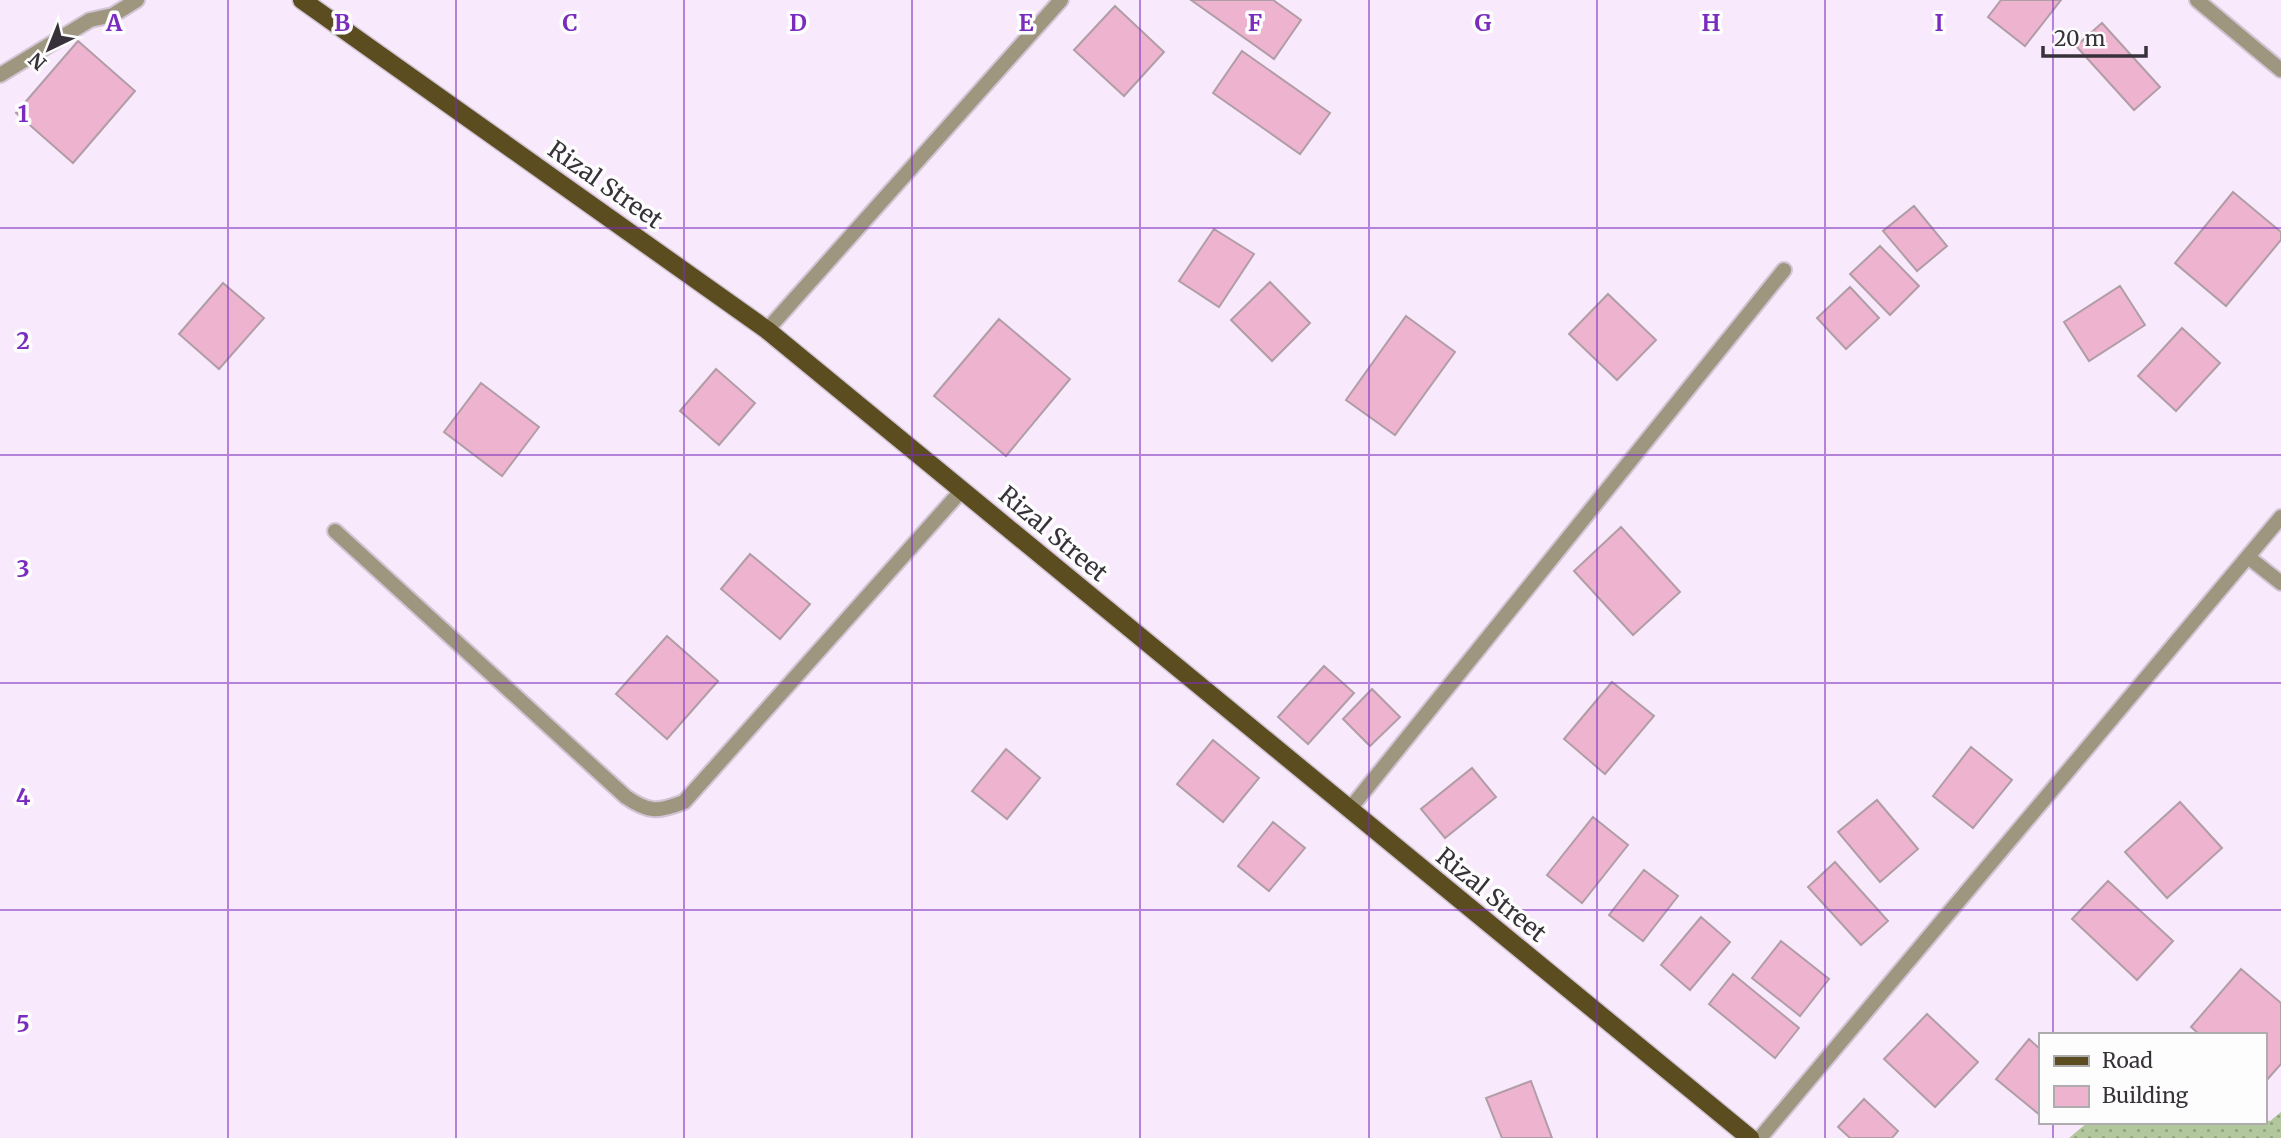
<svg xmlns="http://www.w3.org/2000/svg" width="2281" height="1138" font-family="Merriweather,serif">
<defs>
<pattern id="park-dots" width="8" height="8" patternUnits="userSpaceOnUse" patternTransform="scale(1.75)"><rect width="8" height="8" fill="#b3c79d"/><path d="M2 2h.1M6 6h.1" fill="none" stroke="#92a281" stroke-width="1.8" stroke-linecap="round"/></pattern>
</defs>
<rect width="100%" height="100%" fill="#f8eafc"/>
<path fill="url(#park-dots)" d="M2281,1112V1138H2069L2088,1122H2265V1120L2270,1121Z"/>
<path fill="#edb3cf" stroke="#b19da6" stroke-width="2" d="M1191,0H1273L1301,20L1274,59Z
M2001,0H2061L2025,46L1988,17Z
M1115,6L1164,52L1124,96L1074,50Z
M2102,23L2160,87L2134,110L2076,46Z
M78,41L135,91L73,163L16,113Z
M1242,51L1330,113L1300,154L1213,93Z
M2233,192L2281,232V240L2226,306L2175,263Z
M1914,206L1947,246L1917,271L1883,231Z
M1214,229L1254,254L1219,307L1179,281Z
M1880,246L1919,286L1890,315L1850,274Z
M1270,282L1310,323L1272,361L1231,320Z
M223,283L264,318L219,369L179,334Z
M2120,286L2145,325L2089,361L2064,322Z
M1850,287L1879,318L1846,349L1817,318Z
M1608,294L1656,340L1617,380L1569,334Z
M1406,316L1455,352L1395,435L1346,400Z
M999,319L1070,379L1006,456L934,396Z
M2182,328L2220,363L2176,411L2138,376Z
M716,369L755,403L719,445L680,411Z
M481,383L539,427L502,476L444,432Z
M1621,527L1680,592L1633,635L1574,571Z
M750,554L810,604L780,639L721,589Z
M667,636L718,681L667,739L616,694Z
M1324,666L1354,693L1308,744L1278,717Z
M1612,682L1654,716L1605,774L1564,739Z
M1372,689L1400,717L1370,746L1343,719Z
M1213,740L1259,778L1223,822L1177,784Z
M1971,747L2012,780L1973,828L1933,796Z
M1006,749L1040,778L1007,819L972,791Z
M1472,768L1496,797L1445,838L1421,809Z
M1877,800L1918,849L1880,882L1838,832Z
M2180,802L2222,848L2167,898L2125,852Z
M1593,817L1628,845L1582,903L1547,875Z
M1273,822L1305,848L1269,891L1238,866Z
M1835,862L1888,921L1861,945L1808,887Z
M1644,870L1678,896L1643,941L1609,915Z
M2108,881L2173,941L2137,980L2072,919Z
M1701,917L1730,942L1690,990L1661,965Z
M1781,941L1829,979L1800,1016L1752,978Z
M2241,969L2281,1003V1064L2265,1082V1035H2200L2191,1027Z
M1733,974L1799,1028L1775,1058L1709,1004Z
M1927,1014L1978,1062L1935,1107L1884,1059Z
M2029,1039L2041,1050V1116L1996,1079Z
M1531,1081L1552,1138H1502L1486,1098Z
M1864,1099L1898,1131L1892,1138H1850L1838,1127Z"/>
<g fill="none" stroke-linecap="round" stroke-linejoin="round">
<defs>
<path id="street" d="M2197,0L2281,70
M0,75L90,20L113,15L137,0
M767,330L1061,0
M335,531L626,797C649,813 658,812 684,802L962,490
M2248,557L2281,583
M1349,810L1784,270
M1760,1138L2281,517"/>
<path id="primary" d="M302,0L767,330L1750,1138"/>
</defs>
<use href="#street" stroke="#d1c5d5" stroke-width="18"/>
<use href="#primary" stroke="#d1c5d5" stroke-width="21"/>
<use href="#street" stroke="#9e967f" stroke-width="14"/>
<use href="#primary" stroke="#5c4d21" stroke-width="18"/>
</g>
<path fill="none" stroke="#7b2cbf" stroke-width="2" stroke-opacity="0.55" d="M228,0V1138M456,0V1138M684,0V1138M912,0V1138M1140,0V1138M1369,0V1138M1597,0V1138M1825,0V1138M2053,0V1035M0,228H2281M0,455H2281M0,683H2281M0,910H2281M2053,1122V1138"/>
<g text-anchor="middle" stroke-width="7" stroke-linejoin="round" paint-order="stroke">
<g font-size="24" fill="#373239" stroke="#fdfdfd">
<text transform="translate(605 185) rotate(35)" y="8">Rizal Street</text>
<text transform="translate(1053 534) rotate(40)" y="8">Rizal Street</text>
<text transform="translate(1491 895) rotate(39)" y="8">Rizal Street</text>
</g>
</g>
<g font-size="23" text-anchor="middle" font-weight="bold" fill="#7b2cbf" stroke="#fdfdfd" stroke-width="7" stroke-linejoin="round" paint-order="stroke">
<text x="114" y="31">A</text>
<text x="342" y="31">B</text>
<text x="570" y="31">C</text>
<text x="798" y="31">D</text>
<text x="1026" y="31">E</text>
<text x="1255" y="31">F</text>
<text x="1483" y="31">G</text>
<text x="1711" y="31">H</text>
<text x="1939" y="31">I</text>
<text x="23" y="122">1</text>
<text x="23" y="349">2</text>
<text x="23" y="577">3</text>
<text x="23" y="805">4</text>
<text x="23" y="1032">5</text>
</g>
<rect x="2039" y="1033" width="228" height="91" fill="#fdfdfd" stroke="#aeacaf" stroke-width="2"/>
<rect x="2054" y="1056" width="35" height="10" fill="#5c4d21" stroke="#aeacaf" stroke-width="2"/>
<text x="2102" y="1068" font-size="21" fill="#373239">Road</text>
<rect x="2054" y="1086" width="35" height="21" fill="#edb3cf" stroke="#aeacaf" stroke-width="2"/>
<text x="2102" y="1103" font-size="21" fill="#373239">Building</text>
<g transform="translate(49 49) rotate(223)" stroke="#fdfdfd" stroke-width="5" paint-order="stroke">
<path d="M0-5L12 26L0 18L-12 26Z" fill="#373239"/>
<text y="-10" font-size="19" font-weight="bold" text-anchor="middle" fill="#373239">N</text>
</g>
<path d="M2043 46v10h103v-10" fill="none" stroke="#373239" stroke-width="3.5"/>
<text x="2054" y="46" font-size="21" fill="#373239" stroke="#fdfdfd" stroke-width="5" paint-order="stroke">20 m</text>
</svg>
